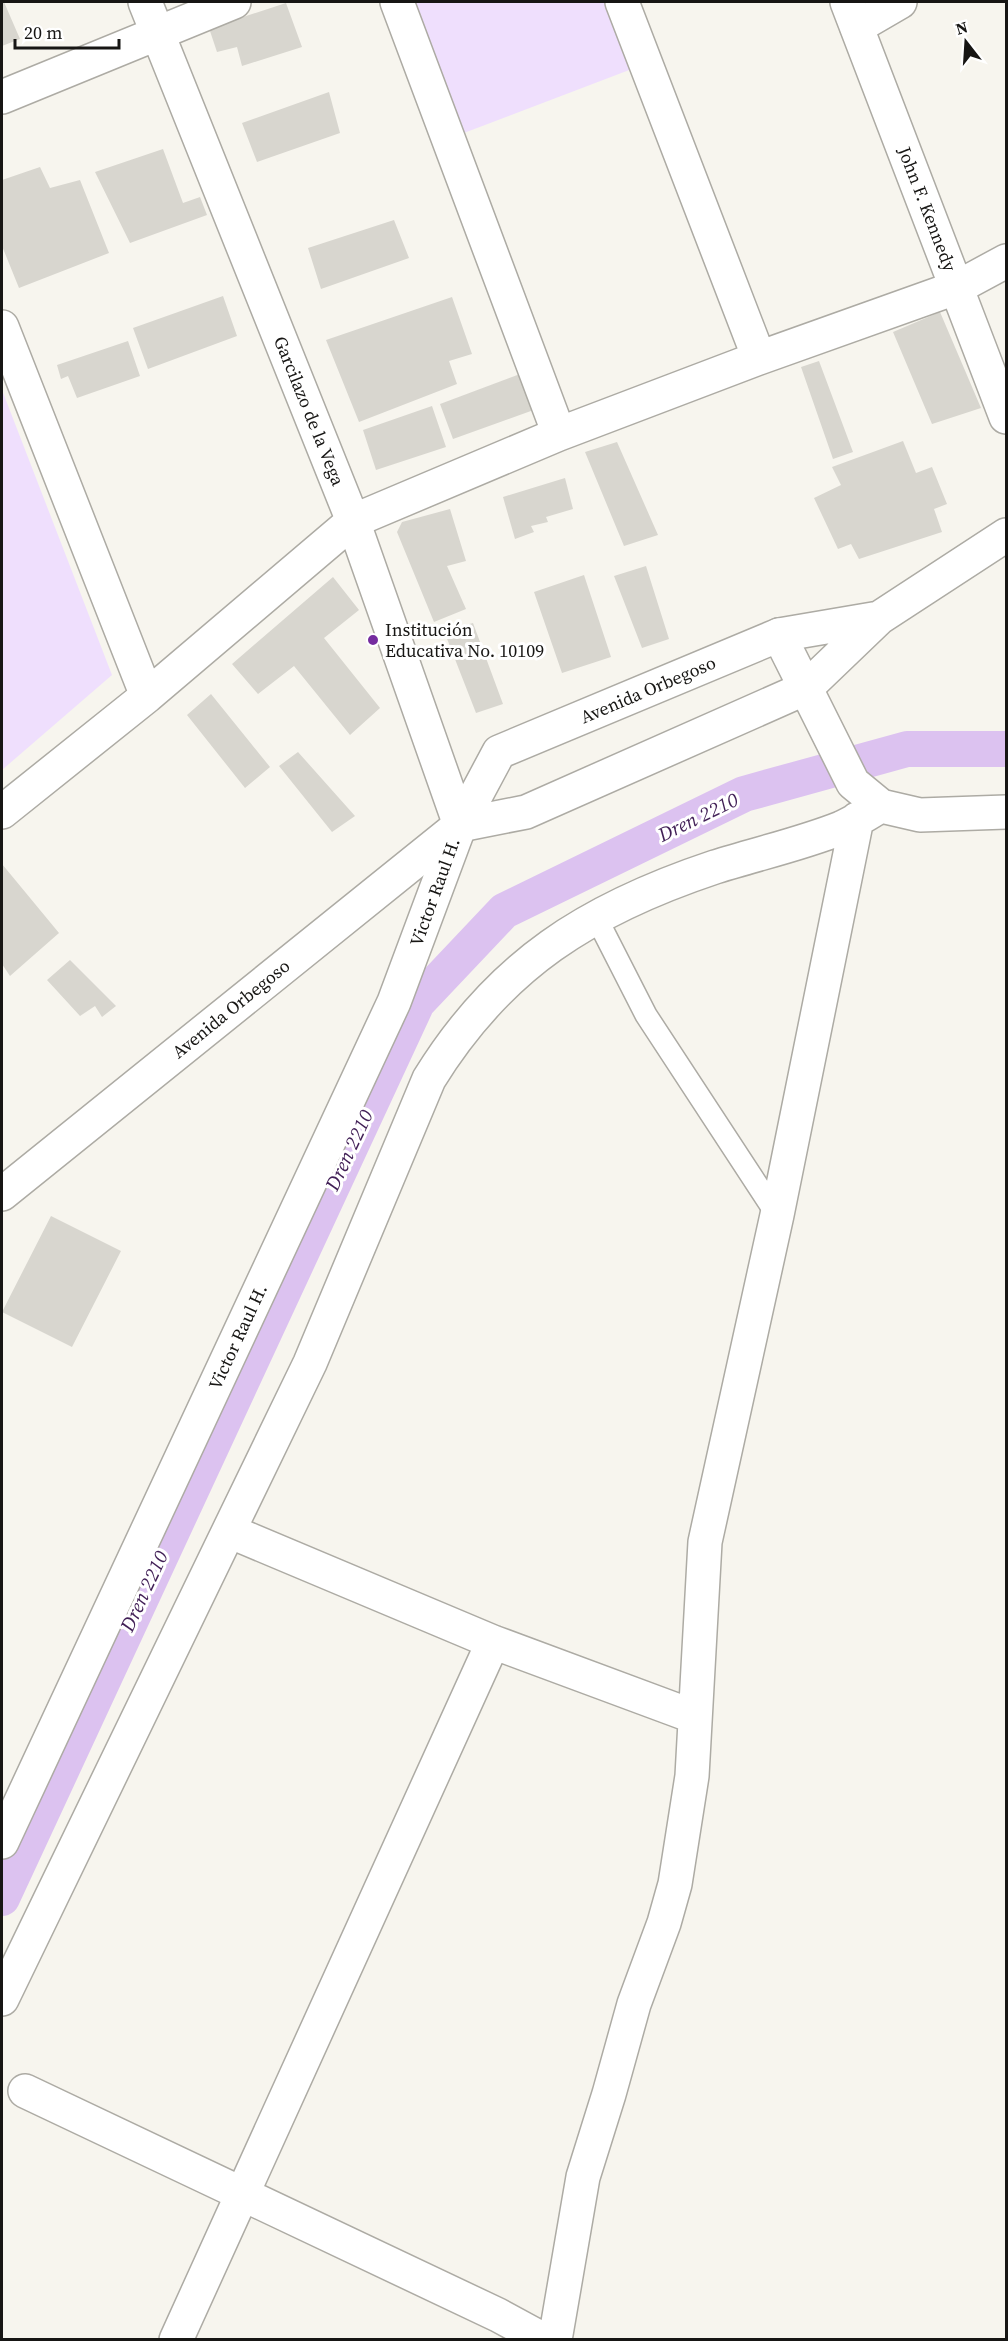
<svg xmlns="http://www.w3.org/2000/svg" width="1008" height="2341" font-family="'Source Serif 4',serif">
<rect width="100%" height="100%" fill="#f7f5ee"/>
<path fill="#efdffd" d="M397,2H622L645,64L448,139Z
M2,390L112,675L2,770Z"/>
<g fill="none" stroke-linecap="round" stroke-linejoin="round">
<path stroke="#dcc2f0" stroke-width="36" d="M2,1898L417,1003L504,911L744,794L907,749H1006"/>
</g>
<path fill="#d8d6cf" d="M2,2H4L20,39L2,46Z
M286,3L302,47L242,66L237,47L217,52L209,28Z
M329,92L340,133L257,162L242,123Z
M163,149L183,203L200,197L207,215L130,243L95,172Z
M40,167L50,188L80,180L109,253L19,288L2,246V180Z
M394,220L409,258L321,289L308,248Z
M223,296L237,336L148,369L133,328Z
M452,297L472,354L449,361L457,384L359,422L326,340Z
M940,312L981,408L932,424L893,332Z
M128,341L140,376L77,398L68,376L61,379L57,365Z
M819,361L853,452L833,459L801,367Z
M528,371L542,407L453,439L440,404Z
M432,406L446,447L376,470L363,430Z
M903,441L916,473L932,467L947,504L934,509L942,532L859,559L851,544L838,549L814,498L841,485L832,467Z
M617,442L658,535L624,546L585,452Z
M565,478L573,509L546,517L548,522L531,526L534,532L515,539L503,497Z
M450,509L466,561L447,566L466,609L434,622L397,532L402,522Z
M646,566L669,639L642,648L614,576Z
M584,575L611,657L562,673L534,592Z
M333,577L359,610L324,638L380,708L350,735L294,666L258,694L232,664Z
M473,623L503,704L476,713L444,631Z
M211,694L270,767L245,788L187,715Z
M298,752L355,816L332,832L279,766Z
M2,864L59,933L10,976L2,964Z
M70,960L116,1006L102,1017L95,1006L80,1016L47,980Z
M51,1216L121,1251L72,1347L2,1312Z"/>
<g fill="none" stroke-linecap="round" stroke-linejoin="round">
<defs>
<path id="service" d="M596,917L646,1015L777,1215"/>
<path id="minor" d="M397,2L559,434
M622,2L759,358
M857,27L900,2
M2,97L234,2
M2,327L147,696
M779,635L853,783L881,806L920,815L1006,812
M2,812L147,696L353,521L559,434L759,358L958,287L1006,261
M229,1531L493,1642L695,1717
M2,1842L394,1002L460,825L353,521L145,2
M2,1999L310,1363L429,1079C500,964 589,909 715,867C756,854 801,844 841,828C855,822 868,813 881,806
M25,2091L498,2315L544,2340
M176,2340L493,1642
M555,2340L583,2177L609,2094L634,2004L664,1923L675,1884L692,1776L705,1542L777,1215L857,819"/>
<path id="secondary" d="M847,2L1006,417
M460,825L526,812L806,688L879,618L1006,535
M2,1194L460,825L499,752L779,635L879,618"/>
</defs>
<use href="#service" stroke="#adaba4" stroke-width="24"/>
<use href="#minor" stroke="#adaba4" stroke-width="36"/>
<use href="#secondary" stroke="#adaba4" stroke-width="36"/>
<use href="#service" stroke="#fff" stroke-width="21"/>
<use href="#minor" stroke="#fff" stroke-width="33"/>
<use href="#secondary" stroke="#fff" stroke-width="33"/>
</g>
<circle fill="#752c9f" stroke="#fff" stroke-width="2" cx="373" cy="640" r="6"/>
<g text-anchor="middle" stroke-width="6" stroke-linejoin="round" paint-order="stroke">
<g font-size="18" fill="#171614" stroke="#fff">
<text transform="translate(927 209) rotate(69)" y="6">John F. Kennedy</text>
<text transform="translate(309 411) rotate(68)" y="6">Garcilazo de la Vega</text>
<text transform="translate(648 690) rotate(-23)" y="6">Avenida Orbegoso</text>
<text transform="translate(435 892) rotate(-70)" y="6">Victor Raul H.</text>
<text transform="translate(231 1009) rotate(-39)" y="6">Avenida Orbegoso</text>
<text transform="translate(238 1337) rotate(-65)" y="6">Victor Raul H.</text>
</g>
<g font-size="18" fill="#171614" stroke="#fff" text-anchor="start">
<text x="385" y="636">Institución<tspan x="385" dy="21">Educativa No. 10109</tspan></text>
</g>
<g font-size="20" font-style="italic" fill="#411f56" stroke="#fff">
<text transform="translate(698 817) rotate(-26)" y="7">Dren 2210</text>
<text transform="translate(349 1150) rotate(-65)" y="7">Dren 2210</text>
<text transform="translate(144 1591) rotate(-65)" y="7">Dren 2210</text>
</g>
</g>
<rect width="1008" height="2341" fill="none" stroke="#171614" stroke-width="6"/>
<g transform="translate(966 42) rotate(343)" stroke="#ffffff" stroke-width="4.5" paint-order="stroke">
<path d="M0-4.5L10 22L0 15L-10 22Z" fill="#171614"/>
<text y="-9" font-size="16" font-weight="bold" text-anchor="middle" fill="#171614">N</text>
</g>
<path d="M15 39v9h104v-9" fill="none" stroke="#171614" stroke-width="3"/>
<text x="24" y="39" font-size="18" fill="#171614" stroke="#ffffff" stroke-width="4.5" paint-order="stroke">20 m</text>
</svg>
